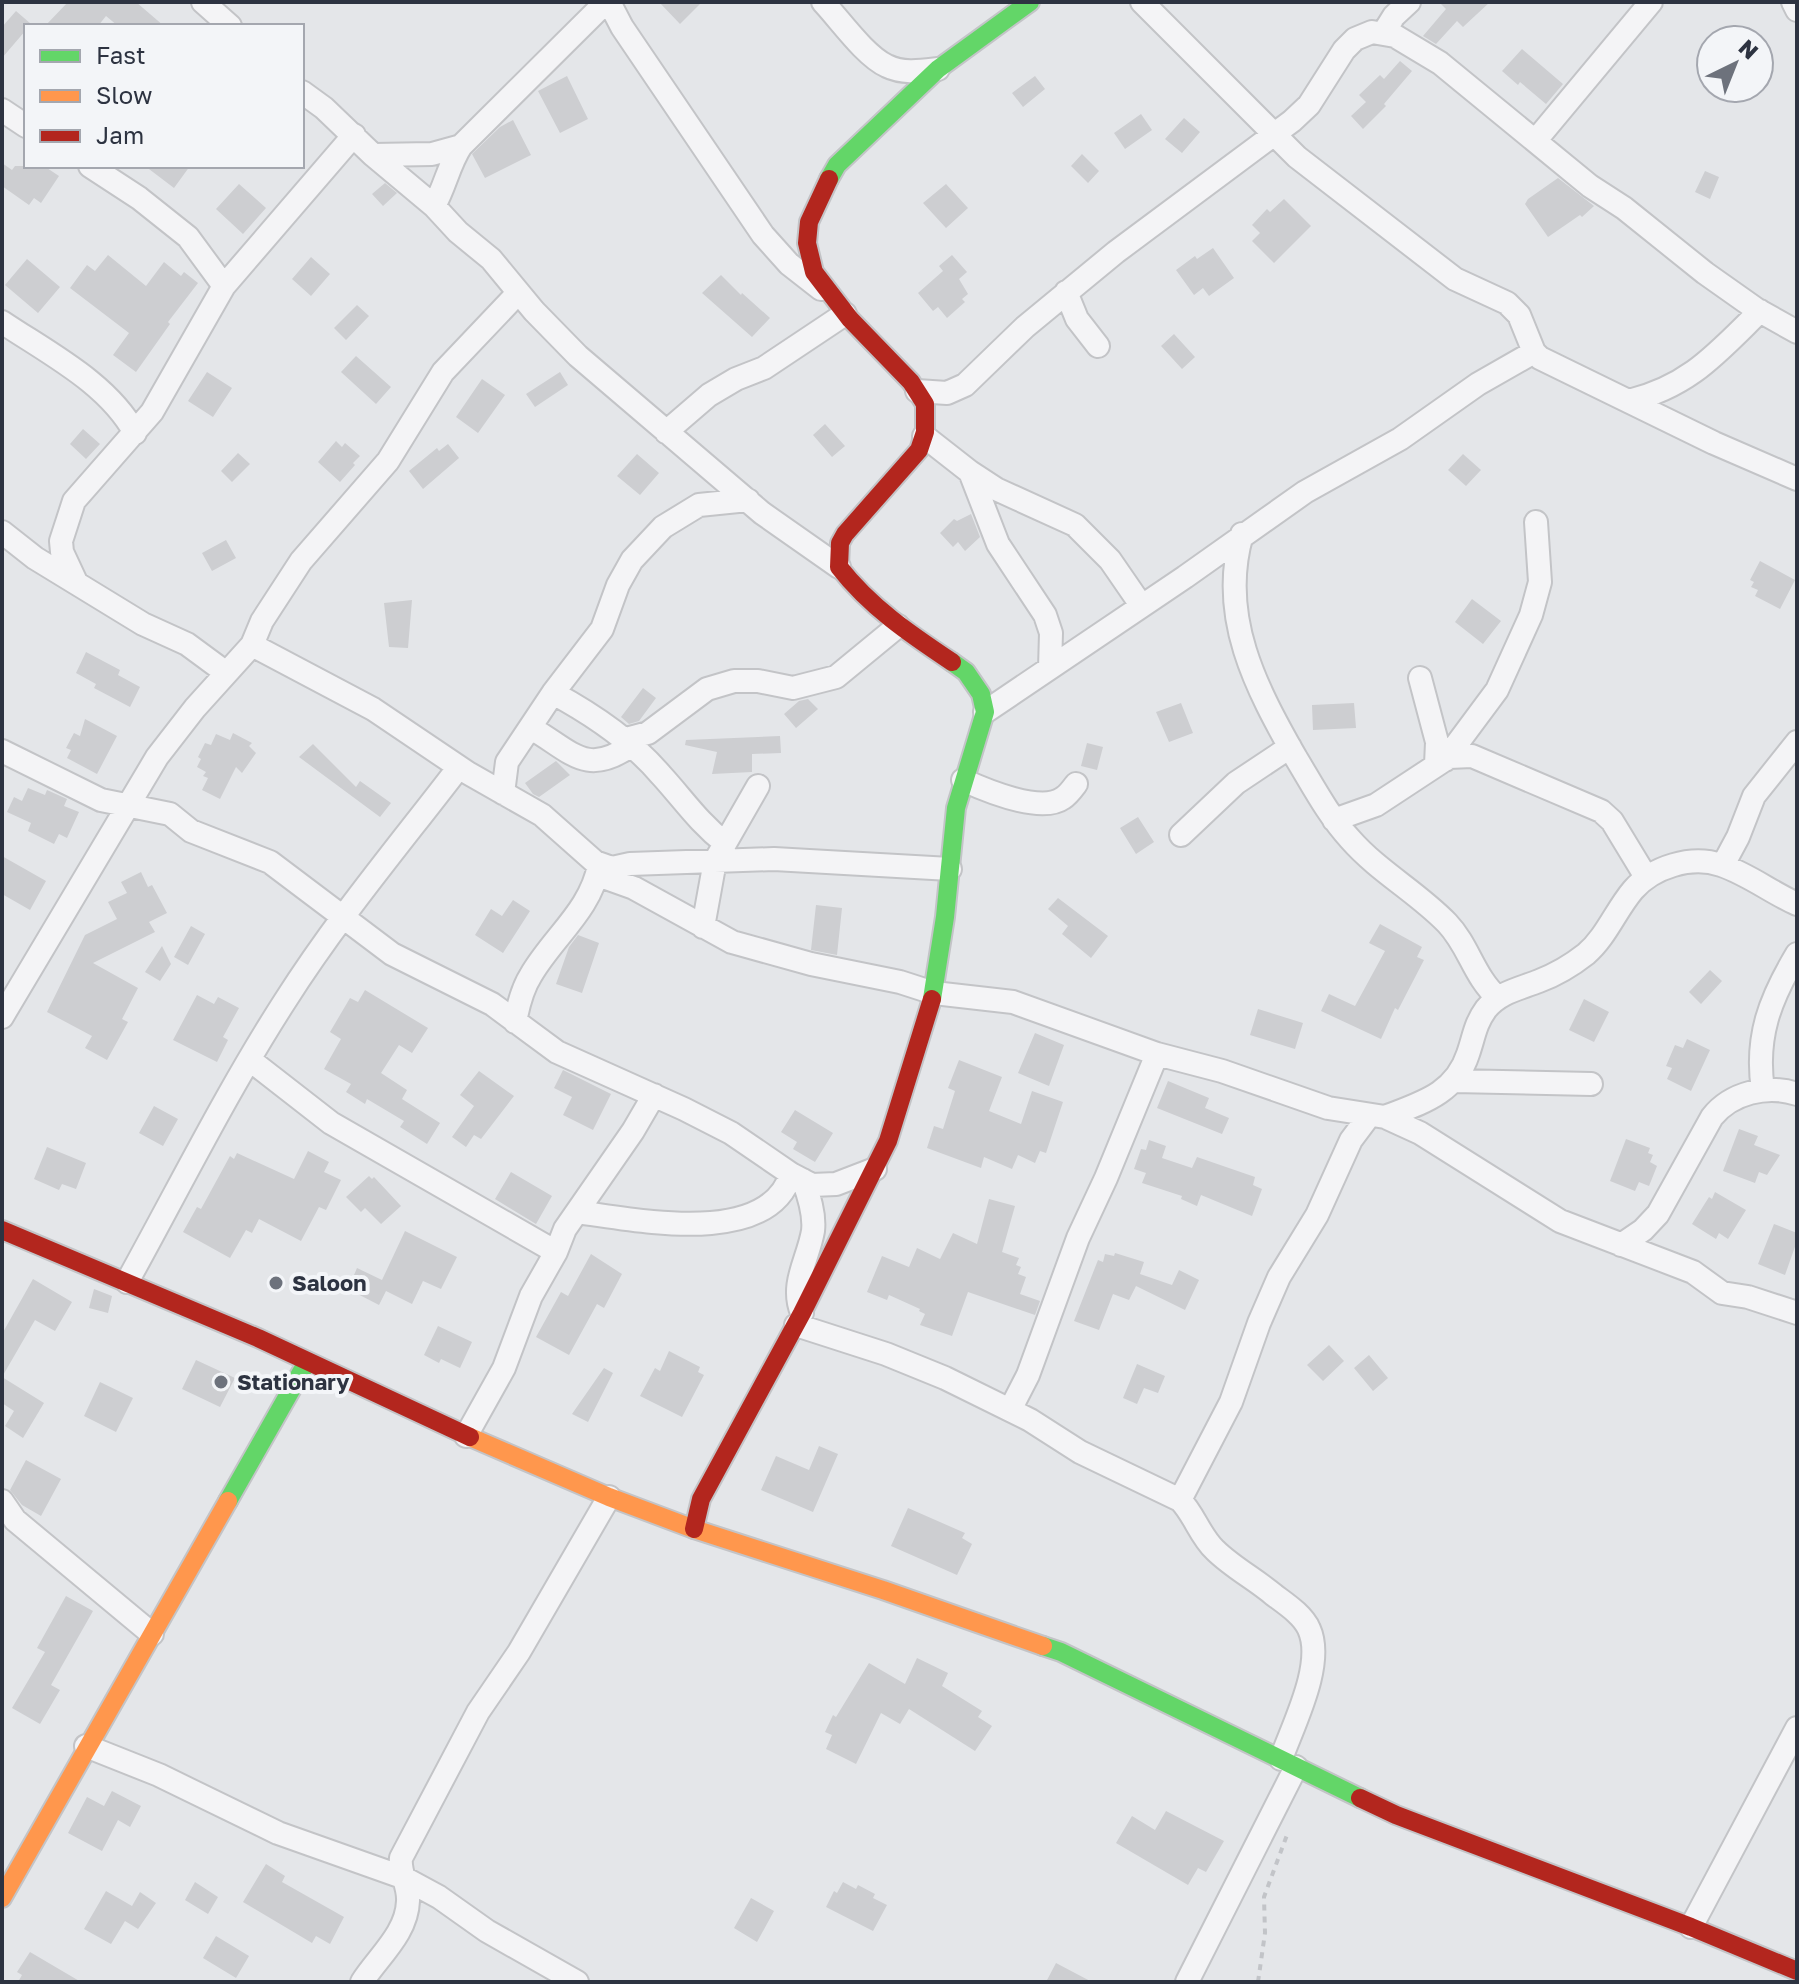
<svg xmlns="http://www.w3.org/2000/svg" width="1799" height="1984" font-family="'Golos Text',sans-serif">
<rect width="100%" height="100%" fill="#e4e6e9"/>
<path fill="#cdced1" d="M68,2H136L164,26H118L106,16L98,26H45Z
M659,2H702L680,24Z
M1439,2H1490L1463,27L1457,21L1436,44L1423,36L1446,9Z
M16,11L31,24L26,26V30L2,58V27Z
M1522,49L1563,84L1546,104L1520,82L1518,85L1502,71Z
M1400,61L1412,71L1384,104L1386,106L1363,129L1351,116L1366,102L1359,95L1380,75L1384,79Z
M567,76L588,119L560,133L538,91Z
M1035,76L1045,89L1023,107L1012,93Z
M1141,114L1152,130L1125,149L1114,133Z
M1184,118L1200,132L1182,153L1165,139Z
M513,120L531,155L485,178L472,154L500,127Z
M1082,154L1099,171L1088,183L1071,166Z
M2,163L12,170L15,166H44L59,176L41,203L34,198L29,205L2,186Z
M145,166H190L174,188Z
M1705,171L1719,177L1710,199L1695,192Z
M1558,178L1594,206L1582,217L1580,215L1548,237L1525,204L1528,199Z
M385,183L397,193L383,206L372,194Z
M239,184L266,208L243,234L216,209Z
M946,184L968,208L946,228L923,203Z
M1284,199L1311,226L1274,263L1252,241L1260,233L1252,225L1267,209L1270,212Z
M1213,248L1234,278L1209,296L1203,288L1194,295L1176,270L1195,256L1197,259Z
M108,255L146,286L164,262L181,276L184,272L198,283L168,322L170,324L136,372L113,355L129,333L70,288L87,265L95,271Z
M952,255L967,272L959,279L968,294L962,299L965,302L947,318L938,307L933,311L918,293L943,271L939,266Z
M311,257L330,274L311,296L292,279Z
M27,259L60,287L38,313L5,285Z
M721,275L741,295L742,293L770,318L752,337L702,293Z
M357,305L369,316L346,340L334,328Z
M1174,334L1195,357L1182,369L1161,346Z
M356,356L391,387L376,404L341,372Z
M207,372L232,388L213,417L188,401Z
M560,372L568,385L535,407L526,394Z
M482,379L505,395L478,433L456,417Z
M825,424L845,446L832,457L813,435Z
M83,429L100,444L86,459L70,444Z
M336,441L342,447L345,443L360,456L353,463L355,465L340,482L318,462Z
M448,444L459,458L423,489L409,471L437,448L439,451Z
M238,453L250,464L232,482L221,471Z
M637,454L659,473L640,495L617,476Z
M1463,454L1481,470L1466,486L1448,470Z
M971,514L980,537L965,551L958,542L953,547L940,533L954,519L957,521Z
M226,540L236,558L212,571L202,553Z
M1760,561L1795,580L1780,609L1755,596L1758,590L1751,587L1754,582L1750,580Z
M1472,599L1501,621L1483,644L1455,622Z
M412,600L408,648L389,647L384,603Z
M86,652L120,670L118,675L140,687L130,707L94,688L96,684L76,673Z
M643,688L656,698L639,721L629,724L621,717Z
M808,699L818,709L796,728L784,714L799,701Z
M1181,703L1193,733L1169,742L1156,712Z
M1354,703L1356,728L1313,730L1312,705Z
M85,719L117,736L97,774L67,758L71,750L66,748L74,733L80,736Z
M233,733L252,743L249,746L256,753L242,773L236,767L220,799L202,790L208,778L203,776L206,772L197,767L201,759L198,757L205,743L211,745L216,734L230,740Z
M780,736L781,753L752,754V772L712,774L717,752L685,745L686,740Z
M1087,743L1103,747L1097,770L1081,766Z
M313,744L356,787L360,781L391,803L380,817L299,757Z
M556,761L570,775L539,797L533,794L525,783Z
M28,788L45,795L47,790L67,799L64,806L79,812L67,838L59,834L54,844L28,831L31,823L7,812L14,797L22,801Z
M1138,817L1154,842L1136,854L1120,828Z
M2,856L46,881L30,910L2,894Z
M141,872L148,887L152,885L167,913L149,922L155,932L93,963L138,988L122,1019L128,1022L107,1060L85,1048L92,1036L47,1012L85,935L117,919L108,902L127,893L121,882Z
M1058,898L1108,936L1091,958L1062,934L1068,926L1048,909Z
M513,900L530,911L503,953L475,935L491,909L502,916Z
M816,905L842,908L837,955L811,950Z
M1380,924L1422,947L1417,957L1424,960L1398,1010L1395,1008L1381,1039L1321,1011L1329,994L1355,1006L1385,951L1369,943Z
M191,926L205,934L188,965L174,957Z
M578,935L599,943L582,993L556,984L569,947Z
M162,946L171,964L160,981L145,972Z
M1710,970L1722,981L1701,1004L1689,992Z
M365,990L428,1028L412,1053L399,1045L381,1073L407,1090L402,1099L440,1123L427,1144L400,1127L404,1121L367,1099L365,1104L346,1092L351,1084L324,1069L341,1039L330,1032L350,998L358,1002Z
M197,995L214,1004L218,997L239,1008L223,1037L228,1040L217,1062L173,1040Z
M1584,999L1609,1012L1594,1042L1569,1030Z
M1258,1009L1303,1023L1295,1049L1250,1035Z
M1035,1033L1064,1045L1049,1086L1018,1073Z
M1687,1039L1710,1050L1691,1091L1667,1079L1672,1068L1666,1066L1675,1045L1683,1048Z
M959,1060L1002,1077L989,1111L1021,1124L1032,1091L1063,1102L1046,1153L1040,1151L1035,1163L1018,1155L1012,1169L984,1157L981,1168L927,1148L934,1126L943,1129L955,1091L948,1088Z
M563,1070L611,1094L593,1130L563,1115L572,1097L554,1088Z
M479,1071L514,1096L481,1139L474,1135L466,1147L452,1137L474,1106L460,1095Z
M1168,1081L1209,1098L1205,1108L1229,1118L1222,1134L1157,1108Z
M154,1106L178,1119L163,1146L139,1133Z
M795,1110L833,1133L815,1162L793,1149L797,1142L781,1132Z
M1739,1129L1758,1136L1754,1145L1780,1155L1767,1175L1759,1172L1755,1183L1723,1171Z
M1626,1139L1650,1148L1648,1153L1653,1155L1650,1162L1657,1166L1649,1186L1639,1182L1635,1191L1610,1181Z
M1149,1140L1166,1146L1162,1158L1192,1168L1197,1157L1255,1177L1253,1185L1262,1189L1252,1216L1201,1195L1197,1206L1181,1199L1182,1196L1142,1183L1146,1173L1134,1169L1141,1149L1146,1150Z
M47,1147L86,1163L76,1189L62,1184L59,1190L34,1179Z
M308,1151L329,1162L324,1172L341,1180L326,1210L319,1207L301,1241L259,1219L252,1233L246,1230L230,1258L183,1232L197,1207L201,1209L230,1156L234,1159L237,1153L294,1179Z
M511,1172L552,1196L536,1224L495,1199Z
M369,1176L372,1179L374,1177L401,1206L381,1224L365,1208L361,1212L346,1197Z
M1715,1192L1746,1210L1728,1239L1719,1233L1716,1239L1692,1224L1709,1197L1712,1199Z
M989,1199L1015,1206L1002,1252L1019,1258L1016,1265L1021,1267L1018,1274L1026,1277L1020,1294L1040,1301L1035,1315L968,1292L952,1336L920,1325L925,1314L919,1311L920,1309L889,1295L887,1300L867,1292L882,1256L909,1267L917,1248L940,1259L953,1233L977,1244Z
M1774,1224L1797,1233V1241L1785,1275L1758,1264Z
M405,1231L457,1257L441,1289L423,1281L412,1304L386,1291L379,1305L348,1289L357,1268L382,1280Z
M1115,1253L1144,1262L1140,1274L1172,1285L1179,1270L1199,1280L1185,1310L1136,1286L1129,1300L1113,1294L1099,1330L1074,1321L1098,1260L1103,1262L1105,1254L1114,1256Z
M591,1254L622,1274L604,1308L597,1304L569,1355L536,1337L561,1292L568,1296Z
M33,1279L72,1302L55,1331L35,1320L2,1377L44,1403L23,1438L5,1426L14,1411L2,1403V1334Z
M94,1289L112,1296L108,1313L89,1308Z
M438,1326L472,1342L460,1368L441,1359L439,1363L424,1355Z
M1329,1345L1344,1361L1323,1381L1307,1365Z
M669,1351L700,1367L698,1372L704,1375L682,1417L640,1396L655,1368L660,1371Z
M1369,1355L1388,1378L1373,1391L1354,1368Z
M196,1360L235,1378L220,1407L182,1389Z
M1137,1364L1165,1376L1158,1393L1144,1388L1137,1404L1123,1398Z
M604,1368L613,1373L588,1422L572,1414Z
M100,1382L133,1398L116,1432L84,1416Z
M819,1446L838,1454L813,1512L761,1490L776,1456L809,1470Z
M26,1460L61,1479L41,1516L22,1505L10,1490Z
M908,1508L965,1533L962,1538L972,1544L957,1575L891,1546Z
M66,1596L93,1611L51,1685L60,1690L40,1724L12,1708L45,1652L37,1648Z
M917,1658L948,1673L942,1686L982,1711L978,1717L992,1726L975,1751L909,1709L900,1724L881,1713L856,1764L826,1749L832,1735L825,1732L833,1715L836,1717L869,1663L905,1684Z
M112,1791L141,1806L130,1827L118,1820L102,1851L68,1833L87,1797L104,1806Z
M1166,1811L1224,1841L1206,1872L1198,1868L1188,1885L1116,1843L1132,1816L1155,1830Z
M266,1864L285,1876L282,1882L344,1917L330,1944L316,1936L312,1943L243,1902Z
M195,1882L218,1897L208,1914L185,1900Z
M843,1882L856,1889L858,1885L875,1894L873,1898L887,1905L873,1931L826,1907L834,1891L837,1893Z
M106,1891L132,1906L140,1892L156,1903L138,1929L125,1921L111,1944L84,1929Z
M751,1898L774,1911L757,1942L734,1928Z
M216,1936L249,1956L236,1978L203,1958Z
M30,1952L81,1982H18L22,1975L17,1972Z
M1056,1963L1092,1982H1046Z"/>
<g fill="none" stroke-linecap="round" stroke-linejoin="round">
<defs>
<path id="street" d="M203,2L230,26
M609,2L622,27L763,235L789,264L821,289
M823,2C840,20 865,56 887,66C903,74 921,71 938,69
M1142,2L1297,157L1455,279L1507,303L1519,315L1534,352L1540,358L1714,443L1797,479
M1793,2L1797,10
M1384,32L1394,16L1409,2
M302,92L324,108L373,155L434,206L458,232L491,259L534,311L578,356L762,513L839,567
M2,110L26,126
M1536,140L1651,2
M373,155L432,154L461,146
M90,166L139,198L188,237L224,286
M434,206C445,187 449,164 461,146L606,2
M1066,292L1077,319L1098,346
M2,322C48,353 108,383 135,433
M917,391L947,393L965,385L1025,327L1116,252L1292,121L1309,105L1344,50L1355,39L1372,32L1395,36L1440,63L1590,186L1624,208L1705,273L1756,309L1797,332
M1629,401C1690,386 1717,353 1760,311
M666,432L709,395L736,379L764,368L845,314
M924,436L970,472L996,489L1075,525L1110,560L1141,605
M970,472L998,544L1045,615L1051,633L1050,668
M2,532L35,558L143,624L187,644L225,672
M1242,534C1218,616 1256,688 1296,758C1313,786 1328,815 1350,839C1379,872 1417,892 1447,923C1469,946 1474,977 1498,998
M76,582L62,552L61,541L74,501L152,412L224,286L354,135
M252,645L373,709L468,773L542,815L595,862L612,868L630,864L774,859L950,869
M1420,678L1437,742L1436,765
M553,693C592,714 632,741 661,775C683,799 699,823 725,843
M985,712L1185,577L1305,492L1400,439L1478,384L1534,352
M531,728C571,751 586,777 630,746
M622,740L648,733L707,689L734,681H758L793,688L836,677L898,626
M2,751L101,800L170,814L191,831L270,862L392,954L492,1004L557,1052L684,1109L731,1133L791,1174L812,1185L836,1184L875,1169
M1445,760L1497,690L1531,615L1540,582L1536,522
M963,780C985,790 1041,814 1063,798C1068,795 1073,788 1076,784
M503,793L507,762L553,693L602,629L618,585L632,560L663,527L699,505L748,500
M1334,820L1376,805L1449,757L1472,756L1601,811L1612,821L1646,877
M1181,835L1236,783L1290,747
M1723,865L1738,837L1754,796L1797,742
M597,878H606L634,888L732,942L811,964L900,982L934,993L1013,1002L1157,1054L1222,1071L1328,1108L1385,1117L1420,1133L1560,1221L1693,1272L1722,1293L1748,1297L1797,1313
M703,927L715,861L758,786
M2,1017L157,757L195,708L252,645L262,621L301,561L388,461L443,372L518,293
M515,1022C518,1006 522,989 531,975C553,937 591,910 599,865
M250,1060L331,1123L556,1252
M1454,1081L1591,1084
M1763,1090C1755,1037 1770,999 1797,954
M1385,1117C1421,1103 1455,1094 1468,1054C1474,1037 1475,1024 1486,1009C1500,992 1519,989 1539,981C1555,975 1572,965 1586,954C1606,937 1616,910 1633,890C1653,867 1691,855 1721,865C1748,874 1772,893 1797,904
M577,1212C633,1219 768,1249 791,1174
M1621,1245L1643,1230L1658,1214L1712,1117C1731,1093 1767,1084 1797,1094
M127,1282C179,1188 227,1091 285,1001C337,919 400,844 459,767
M802,1313C790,1284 808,1260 813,1231C815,1214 809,1196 803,1180
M796,1325L886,1354L945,1378L1030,1420L1080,1452L1180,1500C1194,1514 1200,1536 1215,1550C1232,1567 1255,1579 1274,1595C1286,1604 1303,1615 1309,1629C1325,1664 1293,1725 1281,1759
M1010,1410L1028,1375L1078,1238L1106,1178L1157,1054
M466,1436L504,1368L531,1296L556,1252L565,1229L633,1131L654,1095
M1180,1500L1231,1402L1259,1323L1279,1277L1317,1215L1351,1140L1369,1116
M2,1501L15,1520L152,1634
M86,1746L159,1775L278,1833L402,1877L439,1897L487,1931L577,1982
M1691,1927L1797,1728
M362,1982C379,1956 407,1933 408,1901C409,1885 399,1873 401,1858L478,1712L519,1652L609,1497
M1187,1982L1296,1767"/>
<path id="fast" d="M829,179L837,165L938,69L1030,2
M932,999L945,917L956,808L985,712L981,694L966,672L952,662
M228,1501L307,1362
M1043,1646L1061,1652L1360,1798"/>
<path id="slow" d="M470,1437L609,1497L694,1529L883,1590L1043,1646
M2,1898L228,1501"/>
<path id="jam" d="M829,179L809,222L807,243L814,272L850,319L911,382L925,404V432L919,450L845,534L840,543L839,567C870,607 910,634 952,662
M2,1230L258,1338L470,1437
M694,1529L701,1499L802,1313L888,1141L932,999
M1360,1798L1396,1815L1691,1927L1797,1971"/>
</defs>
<use href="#street" stroke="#c3c4c7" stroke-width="26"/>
<use href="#fast" stroke="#c3c4c7" stroke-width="22"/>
<use href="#slow" stroke="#c3c4c7" stroke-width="22"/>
<use href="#jam" stroke="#c3c4c7" stroke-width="22"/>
<path stroke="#c2c4c8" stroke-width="4" stroke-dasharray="6 6" stroke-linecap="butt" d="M1258,1982L1265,1933L1264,1897L1287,1835"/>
<use href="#street" stroke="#f4f4f6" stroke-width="22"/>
<use href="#fast" stroke="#63d668" stroke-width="18"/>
<use href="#slow" stroke="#ff974d" stroke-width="18"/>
<use href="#jam" stroke="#b3261e" stroke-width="18"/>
</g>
<g fill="#6d727c" stroke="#f3f5f8" stroke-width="3">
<circle cx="276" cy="1283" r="8"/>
<circle cx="221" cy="1382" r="8"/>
</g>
<g text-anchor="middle" stroke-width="8" stroke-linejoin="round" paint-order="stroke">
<g font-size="22" font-weight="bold" fill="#2d3341" stroke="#f3f5f8" text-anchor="start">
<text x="292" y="1291">Saloon</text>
<text x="237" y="1390">Stationary</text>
</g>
</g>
<rect width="1799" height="1984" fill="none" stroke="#2d3341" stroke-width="8"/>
<rect x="24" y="24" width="280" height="144" fill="#f3f5f8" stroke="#a4a7af" stroke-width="2"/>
<rect x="40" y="50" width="40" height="12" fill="#63d668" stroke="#a4a7af" stroke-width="2"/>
<text x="96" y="64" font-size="24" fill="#2d3341">Fast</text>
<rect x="40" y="90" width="40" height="12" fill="#ff974d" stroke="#a4a7af" stroke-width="2"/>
<text x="96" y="104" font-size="24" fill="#2d3341">Slow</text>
<rect x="40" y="130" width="40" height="12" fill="#b3261e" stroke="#a4a7af" stroke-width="2"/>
<text x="96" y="144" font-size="24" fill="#2d3341">Jam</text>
<g transform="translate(1735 64) rotate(43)"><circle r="38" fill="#f3f5f8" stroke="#a4a7af" stroke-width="2"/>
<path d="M0-6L14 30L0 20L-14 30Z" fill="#6d727c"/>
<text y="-12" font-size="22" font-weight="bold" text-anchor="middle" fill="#2d3341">N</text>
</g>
</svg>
